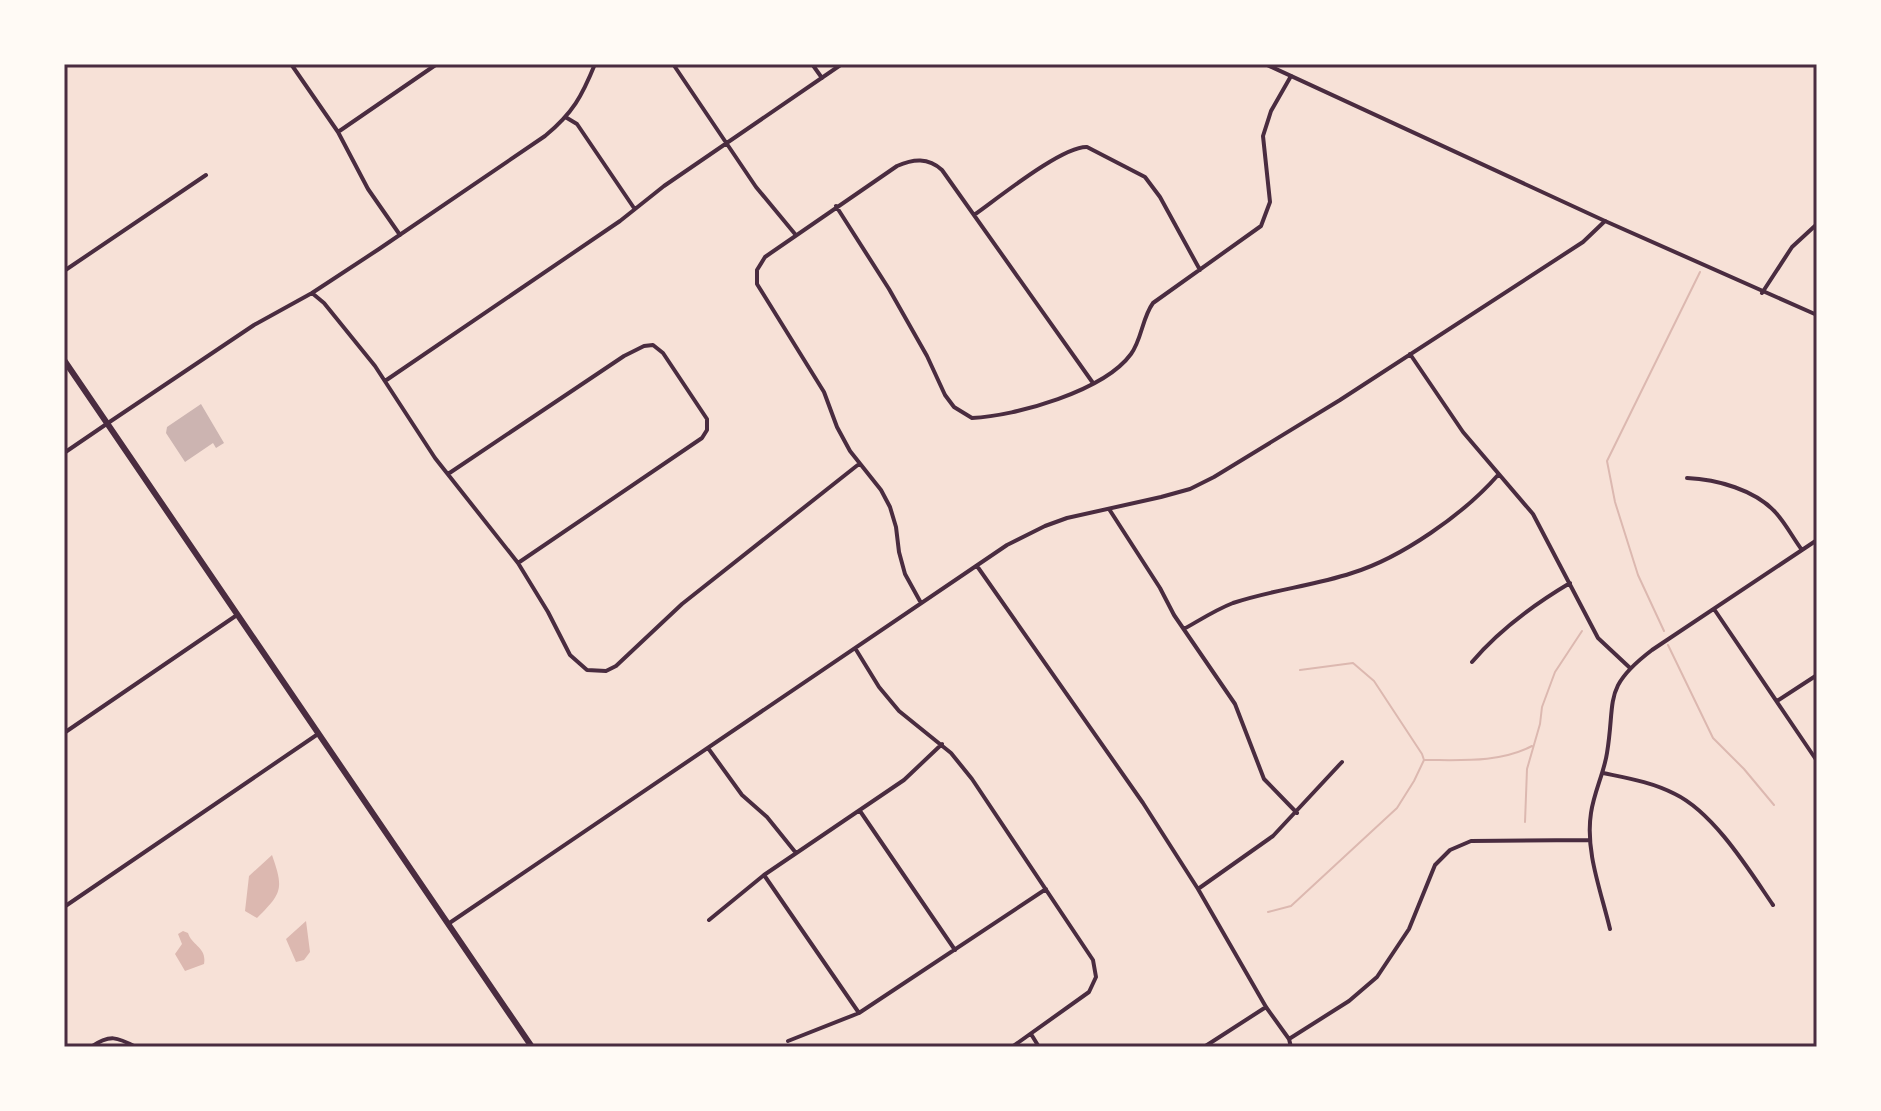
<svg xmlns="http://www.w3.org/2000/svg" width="1881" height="1111" font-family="Inter,sans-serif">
<rect width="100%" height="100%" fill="#f7e1d7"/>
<path fill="#dcb8b0" d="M272,855C284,889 282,893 257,918L245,911L249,876Z
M306,921L310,952L304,960L296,962L286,939Z
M183,931L188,933C192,946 207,947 204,964L185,971L175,954L182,944L178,934Z"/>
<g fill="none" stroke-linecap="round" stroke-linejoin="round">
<path stroke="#dcb8b0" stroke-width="2" d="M1664,631L1638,575L1615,502L1607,461L1700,272
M1668,645L1713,738L1744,769L1774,805
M1425,760C1461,760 1500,763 1532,746
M1525,822L1527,769L1540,724L1542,707L1555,672L1582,631
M1268,912L1291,906L1397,808L1414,781L1424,760L1422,754L1374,681L1353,663L1300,670"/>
</g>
<path fill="#ccb4b1" d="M201,404L224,443L216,448L213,443L185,462L166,433L167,427Z"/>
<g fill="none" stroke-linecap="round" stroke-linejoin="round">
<path stroke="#4a2c40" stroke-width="4" d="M291,64L338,132L368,189L400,235
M673,64L756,187L795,234
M812,64L822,78
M567,118L577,124L634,208
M338,132L437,64
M836,206L889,289L927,356L945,395L954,407L972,418C1016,416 1104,391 1131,354C1142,339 1142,318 1153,303L1261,226L1270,202L1263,136L1271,111L1291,76
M974,215C997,199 1062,146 1087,147L1145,177L1160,197L1200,270
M64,271L206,175
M312,293L324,303L375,366L435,458L518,563L548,612L570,655L587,670L606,671L616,666L682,604L859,464
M1762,293L1792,247L1817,224
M1410,354L1463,432L1533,514L1598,638L1629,667
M385,381L620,221L664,186L842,64
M108,423L254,325L312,293L379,249L545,136C573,113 582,96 595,64
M448,474L624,356L644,346L653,345L663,353L707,419V430L702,438L518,563
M1687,478C1716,479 1756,490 1776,513C1786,524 1793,538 1802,550
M1109,509L1160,588L1174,615L1235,704L1264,779L1297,813
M977,566L1143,803L1198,889L1266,1007L1289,1039L1291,1047
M921,603L905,574L899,552L896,527L890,507L881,490L850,451L837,427L824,392L757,284V270L765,257L897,166C913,159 928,157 942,170L1093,383
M1714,609L1817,761
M1184,629C1200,620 1215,610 1233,603C1271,590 1313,586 1352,573C1401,558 1464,514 1498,475
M855,648L879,687L899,711L951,753L972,779L1093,960L1096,977L1089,992L1012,1047
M1472,662C1500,629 1533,605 1570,583
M1777,701L1817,675
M64,733L237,615
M708,748L742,795L767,817L796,853
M1603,773C1627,778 1652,782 1675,794C1714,813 1749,870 1773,905
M860,811L955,950
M764,875L859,1013
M1198,889L1273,836L1342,762
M64,907L318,734
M709,920L764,875L904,780L942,744
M448,924L1007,545L1045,526L1067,518L1161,497L1190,489L1214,477L1340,400L1583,242L1605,221
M1610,929C1601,891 1585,851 1591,813C1594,792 1604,773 1607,753C1616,699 1602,688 1652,650L1817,540
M1031,1034L1039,1047
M1289,1039L1349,1001L1377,977L1409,929L1435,865L1450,850L1471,841L1589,840
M788,1041L859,1013L1046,889
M91,1047C110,1034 117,1037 136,1047
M1204,1047L1266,1007"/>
<path stroke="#4a2c40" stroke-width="4" d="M1265,64L1605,221L1817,315
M64,453L108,423"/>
<path stroke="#4a2c40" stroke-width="6" d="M64,360L532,1047"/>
</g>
<rect width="1881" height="1111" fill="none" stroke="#fffaf5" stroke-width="132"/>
<rect x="66" y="66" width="1749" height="979" fill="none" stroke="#4a2c40" stroke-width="3"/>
</svg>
